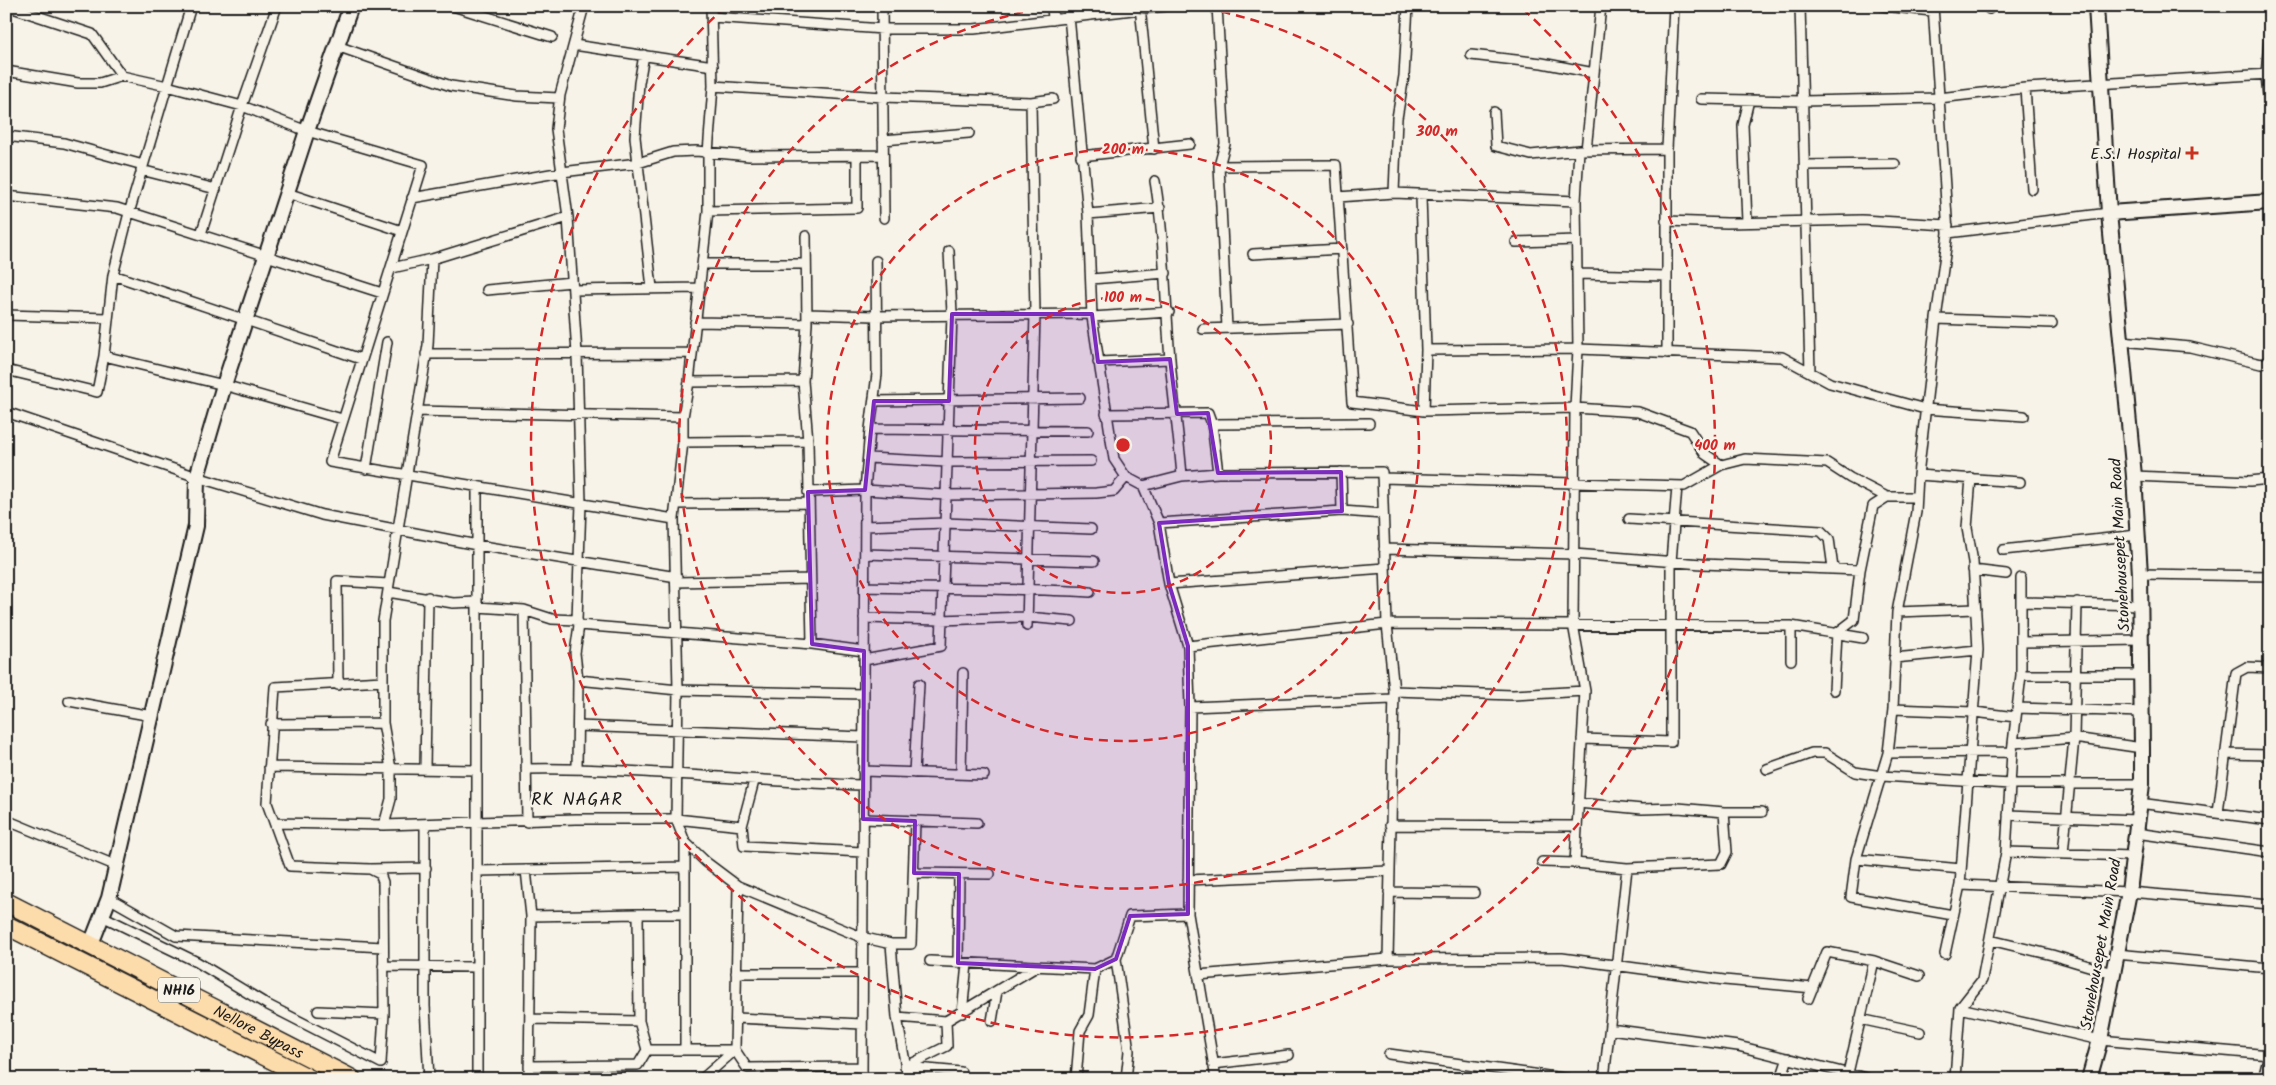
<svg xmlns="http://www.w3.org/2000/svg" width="2276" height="1085" font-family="Kalam,sans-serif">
<rect width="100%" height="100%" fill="#f7f3e8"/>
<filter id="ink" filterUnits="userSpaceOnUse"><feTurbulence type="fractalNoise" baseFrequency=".02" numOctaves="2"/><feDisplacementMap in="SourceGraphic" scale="10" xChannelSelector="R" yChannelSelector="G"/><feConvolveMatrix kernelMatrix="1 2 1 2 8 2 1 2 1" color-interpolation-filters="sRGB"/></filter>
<g filter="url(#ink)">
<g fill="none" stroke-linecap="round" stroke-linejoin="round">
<defs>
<path id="street" d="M7,6L92,34L122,76
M453,6L552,37
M882,6L884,218
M1052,6L1053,20
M1068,6L1088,214L1092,317L1114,459L1126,477L1143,486L1159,523L1169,584L1188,646L1190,707L1188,914L1216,1079
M1140,6L1154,149
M1217,6L1225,144L1219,166L1227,328
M1800,6L1810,372
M1883,6L1932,11
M1933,6L1948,233L1936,319L1918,475L1916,512L1897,612L1893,709L1888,753L1856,859L1851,897L1953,915
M1988,6L1989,9
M712,17L883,29H974L1166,6
M2270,30L2266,75L2270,115
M574,45L713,66
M337,46L451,86L517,96L559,98
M644,55L639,83L635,137L652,288
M1471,55L1542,63L1594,73
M6,71L78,83H100L122,76L167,86L242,106L307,131L423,165L330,462L674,519
M713,86L883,97L1031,102L1053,99
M2025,88L2032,189
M1701,99L1803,101L1939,98L2025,88L2270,74
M1494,112L1496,146L1531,155L1579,150L1667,149
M6,136L64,143L143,165
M883,140L969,133
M1586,150L1601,6
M1081,156L1190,144
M1805,165L1895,164
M1219,166L1336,165L1352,402L1424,411L1575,408L1638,412L1690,431L1705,454L1721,465
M141,170L216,189
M1155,181C1165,240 1165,299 1170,359C1173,398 1179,437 1182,476
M287,193L402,231
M1394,193L1397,118L1404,76L1408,6
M6,196L117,208L382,293
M1421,196L1426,350L1424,411
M1338,197L1394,193L1576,201
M412,198L562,172L638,163L673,152L696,151L749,156L883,155
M708,211L857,208V155
M1088,214L1160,208
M1666,221L1727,223L1862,220L1948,225
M1747,222L1743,125L1749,100
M1948,233L2109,213
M201,234L242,106L277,6
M806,236L807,324L803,381L808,441L812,644
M1516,242L1576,240
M1253,254L1342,249
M432,259L428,345L383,621V723L391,769V799L384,825L576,819H676L678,690L674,519L683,442V417L689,382L708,211V153L713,86L711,6
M703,264H806
M392,268L432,259L568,217
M1577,274L1667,276
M113,275L361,359
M1091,279L1166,273
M487,290L572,282
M573,290L700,288
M807,314L875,316L1092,314
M6,315L108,318
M1092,317L1169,312
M1936,319L2052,323
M695,322L807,324
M1203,329L1348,324
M2121,341L2190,347L2261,364L2270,361
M1426,350L1578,349L1782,357L1830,383L1925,409L2024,416
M1667,353V149L1674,6
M426,354L692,353
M104,356L224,385L342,419
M1098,362L1170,359
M6,370L97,392L104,356L113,275L129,213L191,6
M689,382L803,381
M874,401L1080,398
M417,411L683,417
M6,412L197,477L322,515L477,545L677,577
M1106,414L1208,413L1212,424L1218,473
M1212,424L1369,423
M870,429L1088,431
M683,442L808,441
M868,458L947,462L1091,461
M366,469L387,342
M1341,472L1342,511
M1918,475L2020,482
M2134,476L2250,481L2270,479
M1382,478L1684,486L1721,465L1745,459L1827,463L1850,478L1887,497H1916
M477,486V1079
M1143,486L1182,476L1218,473L1382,472L1387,624L1394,691L1388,959
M808,492L865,490L946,495L1096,493L1114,491L1126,477
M677,504L808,503
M1629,519L1821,531L1829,539L1833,568
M1159,523L1342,511L1383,514
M865,526L945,523L1091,529
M1384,549L1574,554L1702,564L1860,570L1873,506L1887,497
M2003,550L2137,535
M865,554L1094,561
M1973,570L2006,574
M2140,574L2270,576
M677,582L810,579
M1169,584L1385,568
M865,587C940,589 1015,588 1090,592
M388,592L453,603L477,602
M2021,602L2141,605
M477,607L524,610L552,619L577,620
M524,610L527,822
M1897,612L1976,609
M864,618L941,620L1027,617L1072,621
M579,625L812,644L864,651
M1027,626L1035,313L1031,102
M2022,642L2141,640
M1188,646L1387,624L1791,626L1863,638
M1894,658L1978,650
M864,660L941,646L952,314L949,251
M1791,660V626
M2021,675H2141
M578,680L678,690L864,694
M338,685L337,581L389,584
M1834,690L1837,633L1854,620L1860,570
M1394,691L1513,695L1585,691
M69,701L152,716
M1190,707L1393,699
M2017,708L2142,712
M1893,709L1974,712L2016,717
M271,724L383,723
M578,726L863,737
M1582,739L1671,742V562L1677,486
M2014,743L2074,738L2142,748
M1888,753L2012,752
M2225,754L2270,755
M269,767L477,770
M425,768L428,597
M577,768L578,680L575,653L579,625L577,620L581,503L577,354L568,217L556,129L560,95L584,6
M526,769C639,767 750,782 863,785
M1767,769L1812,753H1825L1855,772L1882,776L2010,784H2142
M863,771L984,775
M914,773L919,684
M961,774L963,673
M1578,803L1642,809L1678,808L1724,812H1762
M2139,803L2270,820
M2218,813L2236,673L2247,667L2270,668
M2008,815L2137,820
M863,819L977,823
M6,820L117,866
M275,823L384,825
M425,825V1006L429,1079
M1390,825L1577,826
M742,826L754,781
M2136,833L2270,852
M685,842L706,862L738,886L861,937L891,944H911L915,821
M2006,852L2133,856
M2063,854L2074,738L2077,602
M1856,859L1961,869
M1542,862L1575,863L1627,868L1721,864L1727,852L1724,812
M1575,863L1585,691L1573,624L1575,408L1578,349L1576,201L1579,150
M685,867V842L676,819L742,826L744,846L862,852
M371,869L426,868
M526,870L531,916L638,914L639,1021L647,1050H735L738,886
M477,871L685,867V1049
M914,873L990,874
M1188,880L1389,871
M1960,885L2129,892L2270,904
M1389,892L1474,893
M109,898L176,936L383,947
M638,914H685
M102,916L197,962L268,1005L381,1063L384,1014L383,882L380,874L370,869L290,866L267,803L275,687L383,681
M1990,940L2052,955L2112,973
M891,944L897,1017L908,1079
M1945,954L1960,885L1978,650L1973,562L1967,528L1971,478
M2116,954L2270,968
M930,961L1095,969L1116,959
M958,963L959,874
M383,966L477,967
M736,973H861
M1198,975L1388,959L1562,958L1724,980L1813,988
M1808,999L1827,952L1874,961L1919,976
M1960,1008L2100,1040L2270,1055
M318,1011L384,1014
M962,1013L967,964
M897,1017L946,1021L1036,967
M736,1018L862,1024
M530,1019L639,1021
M1860,1019L1920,1032
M946,1021L947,1046L905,1067L961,1072
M992,1021L997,991
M1610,1029L1738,1046L1870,1079
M1389,1054L1569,1079
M1213,1064L1289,1055
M529,1066L638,1065L647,1050
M1848,1073L1874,961
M529,1079L531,916
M702,1079L735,1050L747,1068L862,1067
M862,1079L865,490L870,429L877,374L876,261
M1076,1079L1080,1031L1089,1015L1095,969
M1126,1079L1129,1051L1116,959L1130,916L1188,914
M1604,1079L1627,868
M1781,1079L1788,1058
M1955,1079L1960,1008L1982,980L2006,852L2012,752L2021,675V578
M2263,1079L2269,1055"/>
<path id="secondary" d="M2109,213L2270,202
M91,944L109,898L196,526L197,477L224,385L307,131L351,6
M2089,1079L2100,1040L2129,892L2142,784V748L2140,574L2134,476L2109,213L2096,6"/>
<g id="highway">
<path id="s1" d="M6,902L352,1079"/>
<path d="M6,925L310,1079"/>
</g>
</defs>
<use href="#street" stroke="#1c1c1c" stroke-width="12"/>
<use href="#secondary" stroke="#1c1c1c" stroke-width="18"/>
<use href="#highway" stroke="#1c1c1c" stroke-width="21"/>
<use href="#street" stroke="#f7f3e8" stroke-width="9"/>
<use href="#secondary" stroke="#f7f3e8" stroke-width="14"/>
<use href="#highway" stroke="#fddcac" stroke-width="18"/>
</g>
</g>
<path fill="#7b2cbf" fill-opacity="0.2" stroke="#7b2cbf" stroke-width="4" stroke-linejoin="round" d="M952,314H1092L1098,362L1170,359L1177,414L1208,413L1218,473L1341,472L1342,511L1159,523L1169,584L1188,646V914L1130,916L1116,959L1095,969L958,963L959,874L914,873L915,821L863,819L864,651L812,644L808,492L865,490L874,401H949Z"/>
<g fill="none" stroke="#d62828" stroke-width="2.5" stroke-dasharray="9 6">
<circle cx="1123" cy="445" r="148"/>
<circle cx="1123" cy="445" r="296"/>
<path d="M1192 6A444 444 0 1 1 1054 6"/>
<path d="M1523 9A592 592 0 1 1 723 9"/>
</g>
<path fill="#c8321e" stroke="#f7f3e8" stroke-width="2" d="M2189.5 145.5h5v5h5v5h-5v5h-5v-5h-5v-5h5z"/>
<g text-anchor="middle" stroke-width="5" stroke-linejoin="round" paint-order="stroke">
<rect fill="#f7f3e8" stroke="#5e5c59" stroke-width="1" x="158" y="977.5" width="42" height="25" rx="4"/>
<g font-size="15" font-weight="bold" fill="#1c1c1c">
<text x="179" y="995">NH16</text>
</g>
<g font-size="16" fill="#1c1c1c" stroke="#f7f3e8" text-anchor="end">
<text x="2181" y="159">E.S.I Hospital</text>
</g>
<g font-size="16" fill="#1c1c1c" stroke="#f7f3e8">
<text transform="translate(2119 545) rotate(-93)" y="6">Stonehousepet Main Road</text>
<text transform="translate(2100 944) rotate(-80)" y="6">Stonehousepet Main Road</text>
<text dy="6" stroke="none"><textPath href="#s1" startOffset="284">Nellore Bypass</textPath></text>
</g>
<g font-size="18" letter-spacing="1" fill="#1c1c1c" stroke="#f7f3e8">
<text x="577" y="805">RK NAGAR</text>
</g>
</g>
<circle cx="1123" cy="445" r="8" fill="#d62828" stroke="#f7f3e8" stroke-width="2.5"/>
<g font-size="15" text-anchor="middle" font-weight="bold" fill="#d62828" stroke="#f7f3e8" stroke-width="5" stroke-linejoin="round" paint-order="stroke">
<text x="1437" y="136">300 m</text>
<text x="1123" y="154">200 m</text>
<text x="1123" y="302">100 m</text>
<text x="1715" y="450">400 m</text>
</g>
<rect width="2276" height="1085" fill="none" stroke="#f7f3e8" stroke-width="25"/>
<rect x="12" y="12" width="2251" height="1060" fill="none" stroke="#1c1c1c" stroke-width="2" filter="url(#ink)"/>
</svg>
